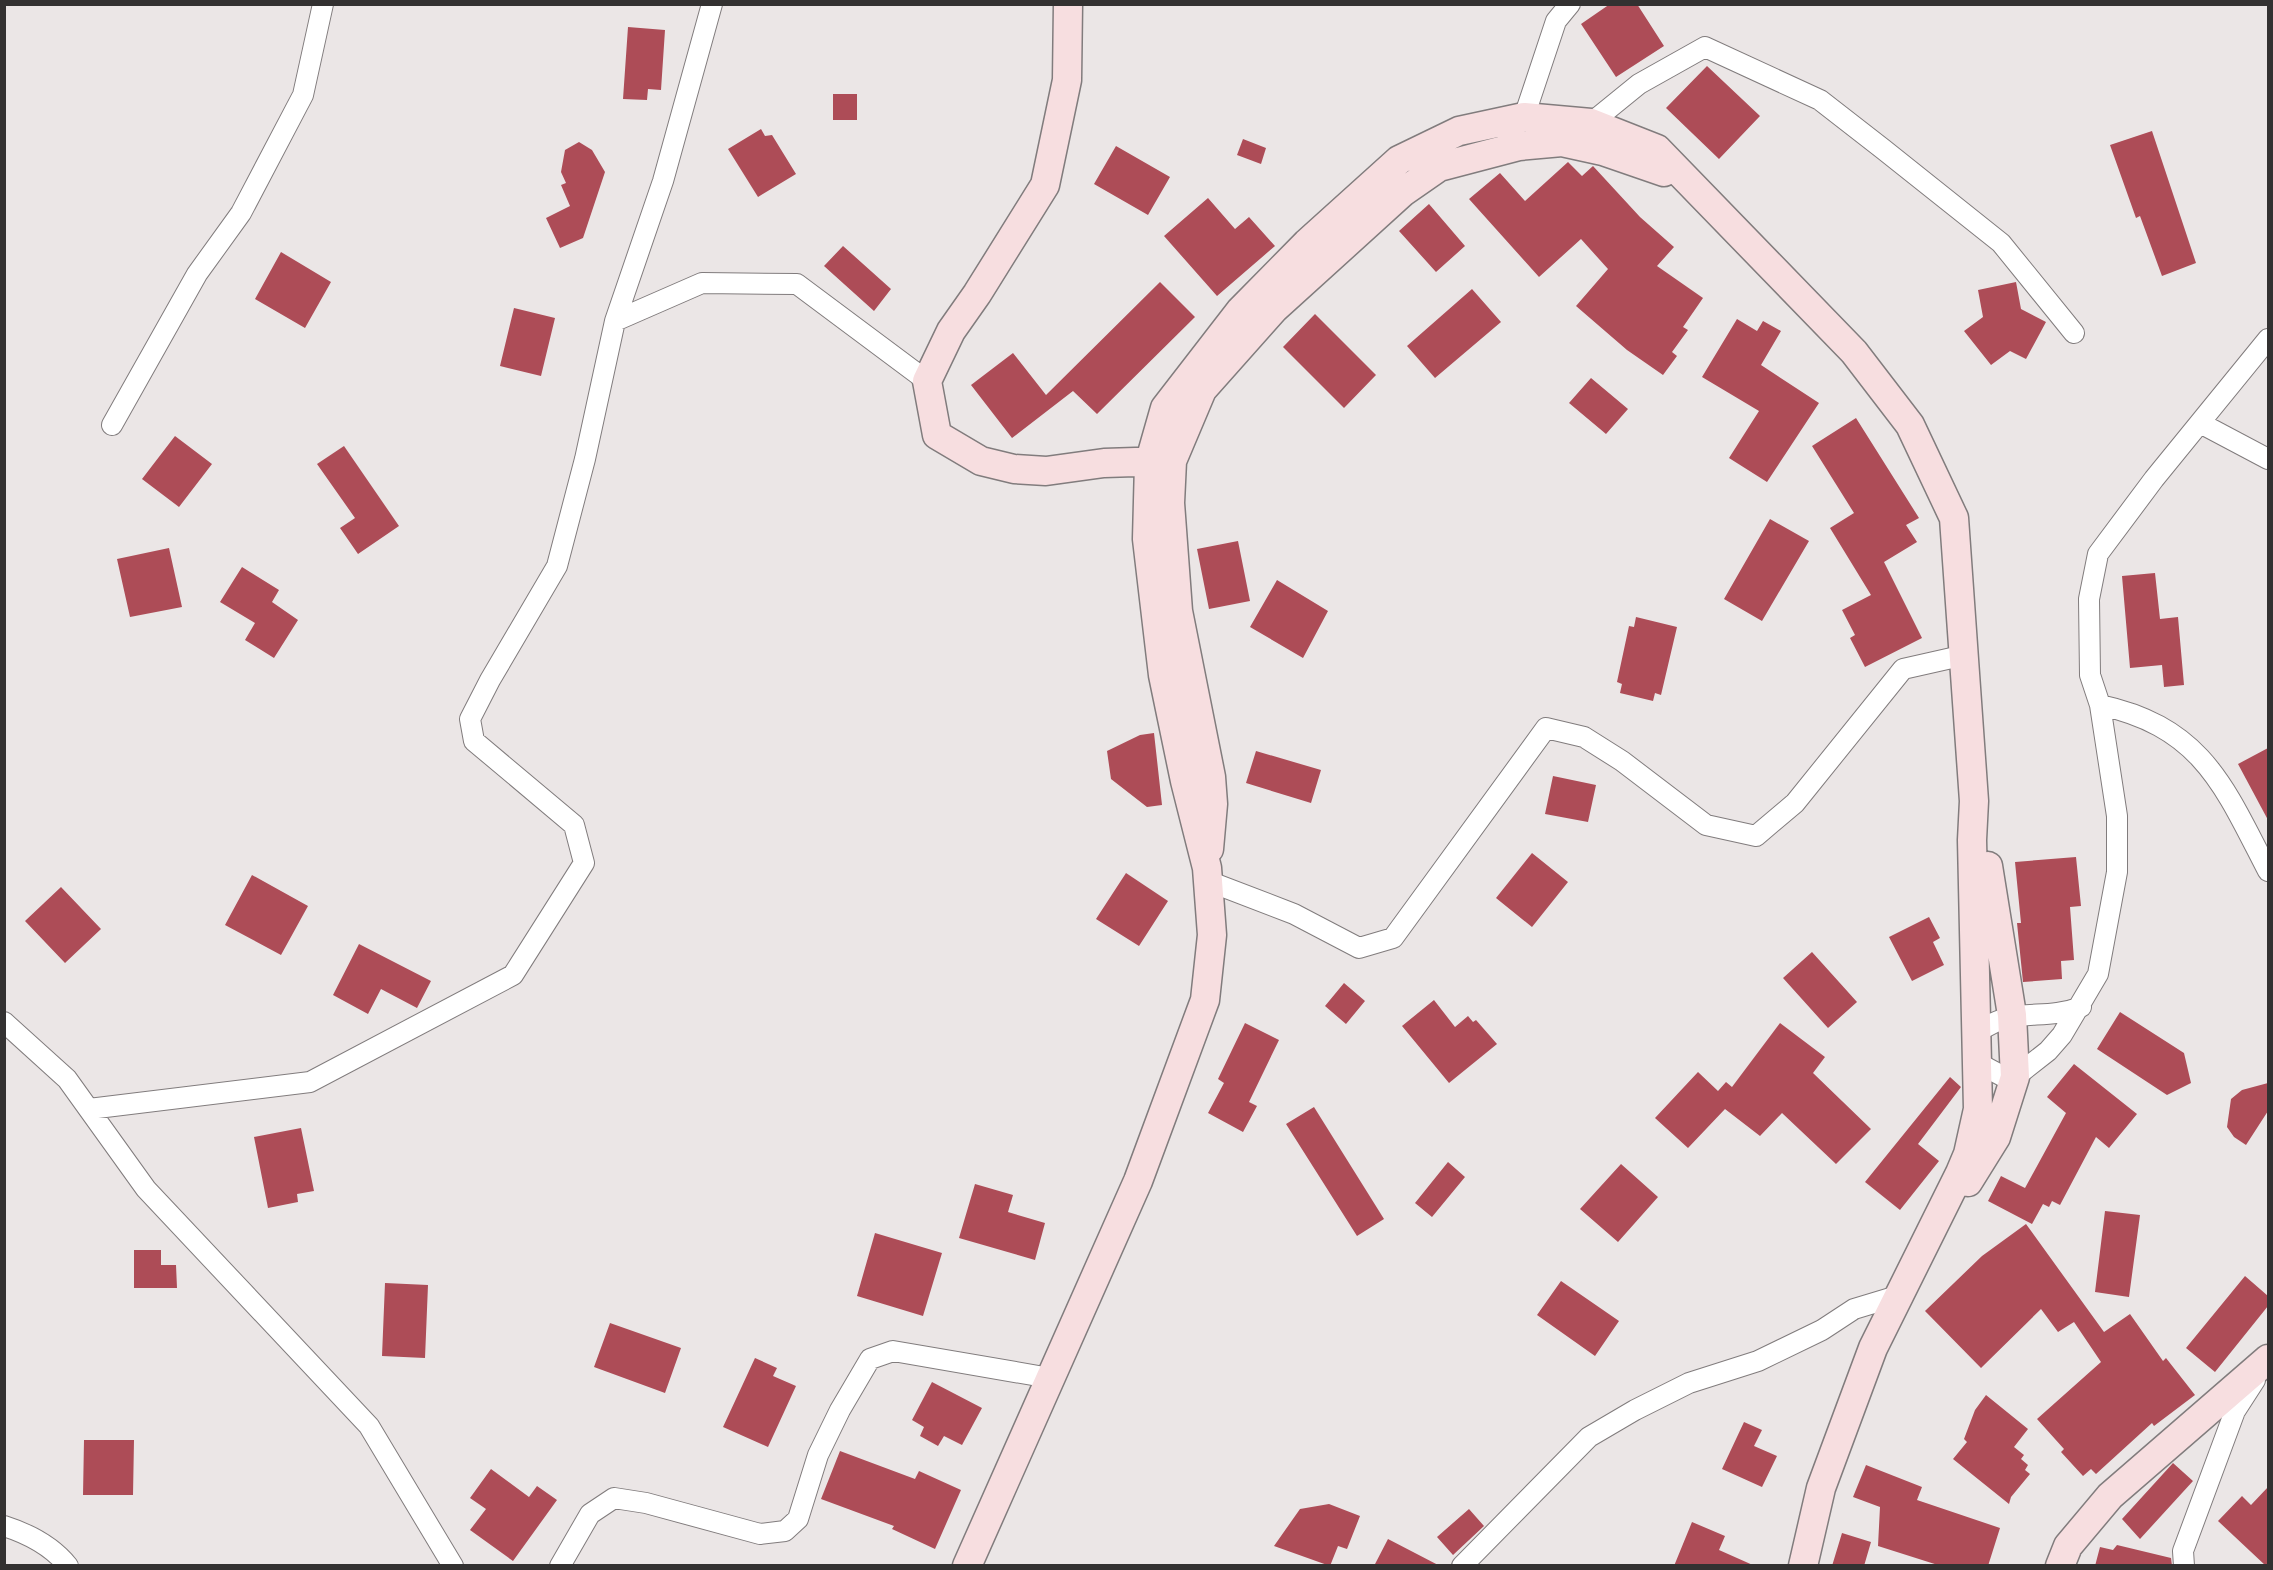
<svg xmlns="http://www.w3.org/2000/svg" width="2273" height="1570" font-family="'Source Sans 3',sans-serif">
<rect width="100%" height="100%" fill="#ebe6e6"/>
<path fill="#ad4c57" d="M1610,4H1637L1664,46L1616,77L1581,24Z
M628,27L665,30L661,90L648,89L647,100L623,99Z
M1707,66L1760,116L1719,159L1666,108Z
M833,94H857V120H833Z
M761,129L765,136L772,135L796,174L758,197L728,149Z
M2152,131L2196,263L2162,276L2140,216L2136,218L2110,145Z
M1243,139L1266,148L1261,164L1237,155Z
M579,142L592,150L605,172L583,238L560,248L546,218L570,206L561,185L566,183L561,172L565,150Z
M1116,146L1170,177L1148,215L1094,184Z
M1568,162L1582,176L1593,166L1640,217L1674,247L1657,266L1703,298L1683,327L1688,330L1672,352L1677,356L1663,375L1627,350L1576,306L1608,269L1581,239L1539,277L1469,199L1500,173L1525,201Z
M1208,198L1235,229L1249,217L1275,246L1217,296L1164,236Z
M1429,204L1465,246L1436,272L1399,231Z
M843,246L891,289L874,311L824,266Z
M281,252L331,282L305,328L255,299Z
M1160,282L1195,317L1097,414L1073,391L1012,438L971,385L1013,353L1046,395Z
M2016,282L2021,309L2046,322L2026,359L2010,351L1991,365L1964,331L1983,317L1978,290Z
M1472,289L1501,322L1435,378L1407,346Z
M514,308L555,318L541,376L500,366Z
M1315,314L1376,375L1344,408L1283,347Z
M1737,319L1757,331L1763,321L1781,331L1761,365L1819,403L1767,482L1729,458L1759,411L1702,377Z
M1591,378L1628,409L1606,434L1569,403Z
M1856,418L1919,518L1906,525L1917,542L1884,562L1922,638L1865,667L1850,638L1855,635L1842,610L1871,595L1830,528L1854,513L1812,446Z
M175,436L212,464L179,507L142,479Z
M344,446L399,526L358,554L340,528L355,518L317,464Z
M1770,519L1809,541L1762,621L1724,599Z
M1238,541L1250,601L1209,609L1197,549Z
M169,548L182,607L130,617L117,559Z
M242,567L279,590L272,602L298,620L274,658L245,640L255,623L220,602Z
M2155,573L2160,619L2178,617L2184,685L2164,687L2162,665L2130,668L2122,576Z
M1277,580L1328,611L1303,658L1250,627Z
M1636,617L1677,627L1661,695L1655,693L1653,701L1620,693L1622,684L1617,682L1629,626L1634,627Z
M1154,733L1162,805L1147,807L1111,779L1107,751L1140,735Z
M2268,748V820L2238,764Z
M1256,751L1321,770L1311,803L1246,783Z
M1553,776L1596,785L1588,822L1545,814Z
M1532,853L1568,882L1532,927L1496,898Z
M2076,857L2081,906L2070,907L2074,960L2061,961L2062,979L2023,982L2017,923H2021L2015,862Z
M1126,873L1168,901L1139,946L1096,919Z
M252,875L308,906L281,955L225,925Z
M61,887L101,929L65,963L25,921Z
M1929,917L1940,938L1933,942L1944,965L1912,981L1889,937Z
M359,944L431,981L417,1008L381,989L368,1014L333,995Z
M1812,952L1857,1002L1828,1028L1783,978Z
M1344,983L1365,1001L1346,1024L1325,1006Z
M1434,1000L1455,1027L1468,1016L1473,1022L1476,1020L1497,1044L1449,1083L1402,1026Z
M2120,1012L2184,1053L2191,1083L2167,1095L2097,1049Z
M1245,1023L1279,1040L1249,1102L1257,1106L1243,1132L1208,1113L1224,1083L1218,1079Z
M1780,1023L1825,1057L1813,1073L1871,1129L1836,1164L1782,1113L1760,1136L1725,1109L1688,1148L1655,1118L1698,1072L1718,1091L1726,1082L1732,1087Z
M2074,1064L2137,1114L2109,1148L2096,1137L2060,1205L2052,1201L2049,1207L2043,1204L2032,1224L1988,1201L2001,1176L2025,1188L2066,1113L2047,1097Z
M1950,1077L1961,1087L1918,1144L1939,1161L1900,1210L1865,1182Z
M2268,1083V1111L2246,1145L2234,1137L2227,1127L2231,1099L2242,1090Z
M1314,1107L1384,1219L1357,1236L1286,1124Z
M301,1128L314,1191L297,1194L298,1202L268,1208L254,1137Z
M1448,1162L1465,1177L1432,1217L1415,1203Z
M1621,1164L1658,1197L1618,1242L1580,1209Z
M975,1184L1013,1195L1008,1212L1045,1223L1035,1260L959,1238Z
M2105,1211L2140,1215L2129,1297L2095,1292Z
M2026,1224L2104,1332L2130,1314L2163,1361L2166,1358L2195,1395L2154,1426L2152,1423L2096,1474L2091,1469L2083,1476L2061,1452L2064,1449L2037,1419L2101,1362L2074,1322L2058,1332L2041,1309L1981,1368L1925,1311L1982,1256Z
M875,1233L942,1253L923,1316L857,1296Z
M134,1250H161V1265H176L177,1288H134Z
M2245,1276L2268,1296V1306L2215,1372L2186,1348Z
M1561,1281L1619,1321L1595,1356L1537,1315Z
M385,1283L428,1285L425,1358L382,1356Z
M610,1323L681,1348L665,1393L594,1367Z
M755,1358L777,1368L773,1376L796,1386L768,1447L723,1427Z
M932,1382L982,1408L962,1445L944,1436L938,1446L920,1436L924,1427L912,1420Z
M1986,1395L2028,1429L2014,1447L2024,1455L2021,1459L2028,1465L2025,1470L2030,1474L2011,1497L2009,1504L1953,1459L1967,1442L1964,1439L1975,1410Z
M1744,1422L1762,1430L1754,1446L1777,1456L1762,1487L1722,1469Z
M84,1440H134L133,1495H83Z
M840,1451L915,1479L919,1471L961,1490L935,1549L892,1529L894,1526L821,1499Z
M2173,1463L2193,1481L2140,1539L2122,1519Z
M1866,1465L1922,1487L1917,1500L2000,1528L1988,1566H1941L1878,1546L1880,1507L1853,1497Z
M491,1469L529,1497L537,1486L557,1500L513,1561L470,1530L486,1509L470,1498Z
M2268,1487V1566H2266L2218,1521L2242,1496L2251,1505Z
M1329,1504L1360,1516L1347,1549L1338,1546L1330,1566L1274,1546L1300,1509Z
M1469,1509L1484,1526L1453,1555L1437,1537Z
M1692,1522L1725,1536L1719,1550L1755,1566H1674Z
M1842,1533L1871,1542L1864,1566H1832Z
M1388,1539L1440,1566H1374Z
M2117,1545L2171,1558L2172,1566H2095L2100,1547L2113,1550Z"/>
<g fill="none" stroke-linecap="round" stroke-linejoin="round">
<defs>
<path id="street" d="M712,4L663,181L615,321L702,283L797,284L927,381
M1524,117L1556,21L1570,4
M1591,123L1639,84L1705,47L1820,100L1883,149L2001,243L2074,333
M2200,423L2268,459
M112,425L197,274L241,213L303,95L323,4
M2100,705C2202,727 2224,786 2268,871
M1208,881L1294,914L1359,948L1393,938L1546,728L1584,737L1622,761L1706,825L1756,836L1795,803L1903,669L1965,655
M4,1022L67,1079L146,1189L369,1426L453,1566
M1978,1032C2016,1005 2041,1022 2081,1007
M1978,1063L2006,1078L2015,1077L2048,1051L2062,1035L2098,974L2117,872V816L2100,705L2090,675L2089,599L2098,554L2154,479L2268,339
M89,1109L310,1082L513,975L584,863L574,825L474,741L470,719L490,680L557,566L585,459L615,321
M4,1526C29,1534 52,1546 68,1566
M560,1566L590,1514L614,1498L646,1503L760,1534L785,1531L798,1519L818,1455L840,1410L870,1359L893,1351L1050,1378
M1462,1566L1589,1437L1635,1410L1689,1383L1758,1361L1822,1330L1854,1309L1897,1296
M2184,1566L2183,1551L2235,1411L2255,1380"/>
<path id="secondary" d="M1068,4L1067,80L1045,185L977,294L951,331L927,381L937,435L981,461L1014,469L1046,471L1104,463L1167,461
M1209,849L1213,804L1211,777L1178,611L1170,503L1172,461L1202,390L1274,309L1403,192L1439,167L1519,146L1562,142L1603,151L1664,172
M1968,1182L1996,1137L2015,1077L2012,1015L1988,866
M967,1566L1138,1181L1205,1000L1212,935L1207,868L1185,781L1163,675L1147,539L1149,464L1165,408L1240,311L1307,243L1399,160L1459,131L1524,117L1591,123L1657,149L1854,352L1910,425L1954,518L1974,801L1972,840L1978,1109L1968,1154L1960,1173L1873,1348L1821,1488L1803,1566
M2060,1566L2068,1546L2110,1496L2268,1359"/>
</defs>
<use href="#street" stroke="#817c7d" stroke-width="22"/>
<use href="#secondary" stroke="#817c7d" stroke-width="31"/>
<use href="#street" stroke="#fff" stroke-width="20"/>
<use href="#secondary" stroke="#f7dee0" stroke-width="28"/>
</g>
<rect width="2273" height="1570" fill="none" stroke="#333131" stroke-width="12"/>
</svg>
